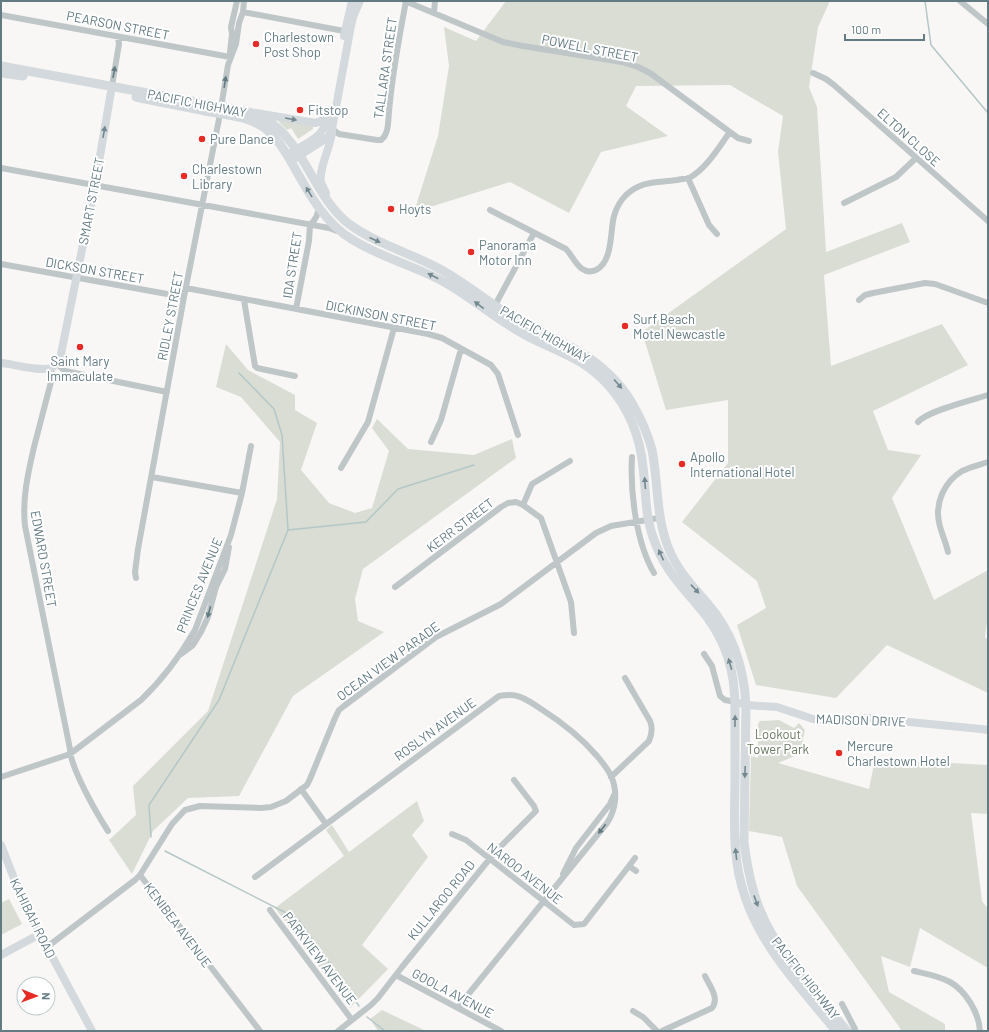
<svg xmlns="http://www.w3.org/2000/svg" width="989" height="1032" font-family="Barlow,sans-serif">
<rect width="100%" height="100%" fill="#f8f7f5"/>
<path fill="#d9ddd4" d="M506,1H830L818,27L809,87L817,107L826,252L902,223L910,242L824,275L831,366L942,324L968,365L873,411L888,450L921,455L892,498L934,600L988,570V616L985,637L988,640V693L887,645L836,698L756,685L737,625L766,608L757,581L682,522L728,463V400L666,410L642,332L786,229L778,152L783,116L730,85L636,86L626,106L668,136L601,152L569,213L510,182L414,212L438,136L449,66L444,27L476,41Z
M280,119L313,126V129L298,139L291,128L287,130L279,122Z
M226,344L248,370L295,395V410L317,423L301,470L329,503L355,513L372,508L389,451L372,428L377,419L408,449L474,455L512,439L516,458L363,569L355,599L358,621L384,632L293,696L239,796L188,798L153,831L132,874L109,840L136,815L133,786L208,711L277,499L280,442L241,397L216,387Z
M779,720L794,728L799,723L805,730L800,754L778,763L869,789L875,759L988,765V814L971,813L982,901L988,909V968L920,928L910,967L881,956L889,992L945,1024V1031H901L900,1028L797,886L782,837L749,831L751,756L758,758V724L760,721Z
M417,801L424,821L412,835L428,857L362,945L388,969L350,1008L275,908L344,856L326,830L332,825L349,852Z
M9,899L22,924L1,935V903Z
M382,1010L426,1031H378L370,1019Z"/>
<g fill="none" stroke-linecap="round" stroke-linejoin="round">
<path stroke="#b4c7c7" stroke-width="1.5" d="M925,1L931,45L988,113
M288,530L366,522L398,489L474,465
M151,837L149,805L219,700L288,530L282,435L274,409L239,373
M165,851L298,919L359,1006
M367,1017L385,1031"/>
<path stroke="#bfc6c8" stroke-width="6" d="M405,1L503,42L523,46L622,62L638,67L650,73L738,138L749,141
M960,1L988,24
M243,12L344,31
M434,13L435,1
M1,15L230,57
M230,52L232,34L231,27L237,1
M813,73L826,79L834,85L988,221
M112,86L119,44L118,37
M332,129L339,134L377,140H381C389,134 388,121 389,112C392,75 399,38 406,1
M1,168L329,228L337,231
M688,178L709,225L717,234
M844,203L896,177L916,158
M490,210L566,249C574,257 580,277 596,270C613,262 610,231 614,216C616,209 620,201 626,195C642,180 657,183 677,180C681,179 686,179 689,178C707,168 718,148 730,132
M310,225C316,219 318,215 319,206
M1,264L184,297
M186,288L428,334L442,338L491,365L498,374L518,435
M244,300L255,366L257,368L295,376
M859,300L865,295L873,293L925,283L935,284L988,303
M296,309L309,241L310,225
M493,309L534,233
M57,364L65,371L167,392
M51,368L52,378C46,401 40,424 34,447C28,473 22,499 25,526L70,749C70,767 97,814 108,831
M918,422C927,411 972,400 988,395
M431,442L441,420L461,349
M632,457C630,492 636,542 654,573
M341,468L368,422L394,328
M152,477L242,493
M523,505L532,484L570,461
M948,552C946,542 941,533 939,522C935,503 944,482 962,471C970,467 979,465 988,462
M136,578L135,572L138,549L184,297L220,114L228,65L236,44L239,23L243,12L244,1
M395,587L501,507L508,503L516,502L523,505L541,518L571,602L574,633
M181,654L193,645L201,632L208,617L216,587L225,569L229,547
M704,654L712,666L720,696L725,700L736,702
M1,777L70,754L141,700C162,680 180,656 195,630L231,535L242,493L251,446
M611,777L649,741C652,734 653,728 650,721L625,678
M301,789L326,824
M452,834L466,840L574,925L584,924L629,866L636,871
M629,866L635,858
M563,874L576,848L610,804L614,795
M140,875L260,1031
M255,877L499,696C505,695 511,694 517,696C526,698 533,704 541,709C563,723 580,736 597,756C602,762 608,769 611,776C618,791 616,810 607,823L458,1007
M270,910L352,1020
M47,947L135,880L140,875L172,824L185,810L200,806L261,808L271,807L286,801L307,785L310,779L335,718L339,710L344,706L436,637L501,604L596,533L611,526L659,518
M914,971C927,974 939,976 950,982C966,991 979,1013 980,1031
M396,975L501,1031
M842,1004L855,1029L853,1031
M633,1011L643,1017L657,1031
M338,1031L371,1005L378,998L402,967L496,851L536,811L534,806L514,780
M662,1031L712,1008C720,998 709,985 705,976"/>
<path stroke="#d3d9dc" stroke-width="8" d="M344,36L352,1
M256,113L315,123L319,122L329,115
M292,152C313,139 325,137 330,110
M291,161L324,140L329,136L332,129L350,31L353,17L360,1
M326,193C325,190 322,186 321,182C318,170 331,146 332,132
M1,363C14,364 40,372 51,368C56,366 58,362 60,359L95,185L112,86
M736,702L746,705L777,707L813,719L829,721L868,718L981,729L988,730
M1,845L24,904L92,1031
M1,955L40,934"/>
<path stroke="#d3d9dc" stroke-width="9" d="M1,66L229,108C241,110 254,112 265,119C304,141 313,196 349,224C375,243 407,252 436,267C464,281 487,302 514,318C534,330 557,338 578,351C599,363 620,382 632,403C640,417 648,434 652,450C659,485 655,519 671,554C680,573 694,588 708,604C733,633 744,668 746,705L744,842C747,866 751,888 760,910C778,955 817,994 847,1031
M1,73L23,76
M136,97C159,102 182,106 205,111C226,115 249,116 266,129C278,139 286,152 293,165C308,192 325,224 353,240C382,258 416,266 446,283C474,299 498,321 527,336C558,352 584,358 609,386C629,409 640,437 643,467C646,491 645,515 653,537C665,573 685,589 707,617C718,632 727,650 731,669C735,686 735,702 735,720C735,739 735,759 735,778C735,804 733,830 736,855C743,929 792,977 836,1031"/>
</g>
<defs><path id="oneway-solid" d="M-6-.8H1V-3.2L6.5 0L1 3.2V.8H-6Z"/></defs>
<g fill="#627a81">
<use href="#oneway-solid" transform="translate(114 72) rotate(-80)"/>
<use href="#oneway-solid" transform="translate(225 82) rotate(-81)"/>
<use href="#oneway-solid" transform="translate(209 612) rotate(105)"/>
<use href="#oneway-solid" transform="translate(602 829) rotate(128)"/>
</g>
<g fill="#73888f">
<use href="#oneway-solid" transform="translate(291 119) rotate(10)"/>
<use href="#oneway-solid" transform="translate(104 132) rotate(-80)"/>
<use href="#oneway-solid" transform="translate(309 192) rotate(-121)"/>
<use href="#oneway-solid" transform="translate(375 240) rotate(24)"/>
<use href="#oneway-solid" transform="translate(433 276) rotate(-153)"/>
<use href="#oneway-solid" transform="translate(479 305) rotate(-143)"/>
<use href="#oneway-solid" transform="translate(618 384) rotate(49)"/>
<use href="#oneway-solid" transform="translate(645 483) rotate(-94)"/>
<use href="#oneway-solid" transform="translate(661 555) rotate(-115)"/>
<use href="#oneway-solid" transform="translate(695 589) rotate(47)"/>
<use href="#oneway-solid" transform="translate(730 664) rotate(-106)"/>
<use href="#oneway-solid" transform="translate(735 721) rotate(-89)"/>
<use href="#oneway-solid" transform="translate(745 772) rotate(92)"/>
<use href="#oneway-solid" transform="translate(736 854) rotate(-96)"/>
<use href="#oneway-solid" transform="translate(756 901) rotate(70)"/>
</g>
<g fill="#e72c26" stroke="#fff" stroke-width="1.5">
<circle cx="256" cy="44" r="4"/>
<circle cx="300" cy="110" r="4"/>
<circle cx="202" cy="139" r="4"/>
<circle cx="184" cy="176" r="4"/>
<circle cx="391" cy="209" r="4"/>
<circle cx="471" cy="252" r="4"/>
<circle cx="625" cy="326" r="4"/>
<circle cx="80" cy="347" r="4"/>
<circle cx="682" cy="464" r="4"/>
<circle cx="839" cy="753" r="4"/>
</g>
<g text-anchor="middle" stroke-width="4" stroke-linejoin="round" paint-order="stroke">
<g font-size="13" fill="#627a81" stroke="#fff">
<text transform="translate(118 25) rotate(11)" y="5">PEARSON STREET</text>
<text transform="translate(590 48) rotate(11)" y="5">POWELL STREET</text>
<text transform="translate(385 68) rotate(-82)" y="5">TALLARA STREET</text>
<text transform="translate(197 103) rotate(11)" y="5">PACIFIC HIGHWAY</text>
<text transform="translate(909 137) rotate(42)" y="5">ELTON CLOSE</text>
<text transform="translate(91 201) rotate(-79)" y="5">SMART STREET</text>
<text transform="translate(292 265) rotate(-81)" y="5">IDA STREET</text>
<text transform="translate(95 270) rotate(10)" y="5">DICKSON STREET</text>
<text transform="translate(381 315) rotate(11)" y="5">DICKINSON STREET</text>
<text transform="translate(170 316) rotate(-79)" y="5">RIDLEY STREET</text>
<text transform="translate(545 334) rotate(30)" y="5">PACIFIC HIGHWAY</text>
<text transform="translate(460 525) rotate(-37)" y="5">KERR STREET</text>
<text transform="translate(44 559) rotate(80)" y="5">EDWARD STREET</text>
<text transform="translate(199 585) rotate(-68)" y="5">PRINCES AVENUE</text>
<text transform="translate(388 661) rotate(-36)" y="5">OCEAN VIEW PARADE</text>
<text transform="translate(861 720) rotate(2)" y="5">MADISON DRIVE</text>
<text transform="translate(435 729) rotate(-36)" y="5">ROSLYN AVENUE</text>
<text transform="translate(525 873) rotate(38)" y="5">NAROO AVENUE</text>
<text transform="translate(441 900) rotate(-51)" y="5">KULLAROO ROAD</text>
<text transform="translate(33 918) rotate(64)" y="5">KAHIBAH ROAD</text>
<text transform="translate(178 925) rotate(53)" y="5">KENIBEA AVENUE</text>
<text transform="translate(320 958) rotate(53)" y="5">PARKVIEW AVENUE</text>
<text transform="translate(806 978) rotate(52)" y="5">PACIFIC HIGHWAY</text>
<text transform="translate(453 993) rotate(28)" y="5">GOOLA AVENUE</text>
</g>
<g font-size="13" fill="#627a81" stroke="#fff" text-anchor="start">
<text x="264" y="42">Charlestown<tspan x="264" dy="15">Post Shop</tspan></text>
<text x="308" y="115">Fitstop</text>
<text x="210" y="144">Pure Dance</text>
<text x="192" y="174">Charlestown<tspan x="192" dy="15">Library</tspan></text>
<text x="399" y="214">Hoyts</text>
<text x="479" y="250">Panorama<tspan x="479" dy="15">Motor Inn</tspan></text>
<text x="633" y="324">Surf Beach<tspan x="633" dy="15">Motel Newcastle</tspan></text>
<text x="80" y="366" text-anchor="middle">Saint Mary<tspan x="80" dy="15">Immaculate</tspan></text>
<text x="690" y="462">Apollo<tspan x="690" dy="15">International Hotel</tspan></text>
<text x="847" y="751">Mercure<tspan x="847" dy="15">Charlestown Hotel</tspan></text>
</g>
<g font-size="13" fill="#6a7961" stroke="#fff">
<text x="778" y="739">Lookout<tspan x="778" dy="15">Tower Park</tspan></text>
</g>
</g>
<rect width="989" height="1032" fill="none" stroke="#627a81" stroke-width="4"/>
<g transform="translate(36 996) rotate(91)"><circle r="19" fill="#ffffff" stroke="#c0cacd"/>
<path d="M0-3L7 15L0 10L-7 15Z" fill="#e72c26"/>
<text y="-6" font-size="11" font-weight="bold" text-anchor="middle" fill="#627a81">N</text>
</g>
<path d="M845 34v6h79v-6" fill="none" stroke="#627a81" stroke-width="2"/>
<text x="851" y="34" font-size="12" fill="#627a81" stroke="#ffffff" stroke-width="3" paint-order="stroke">100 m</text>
</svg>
